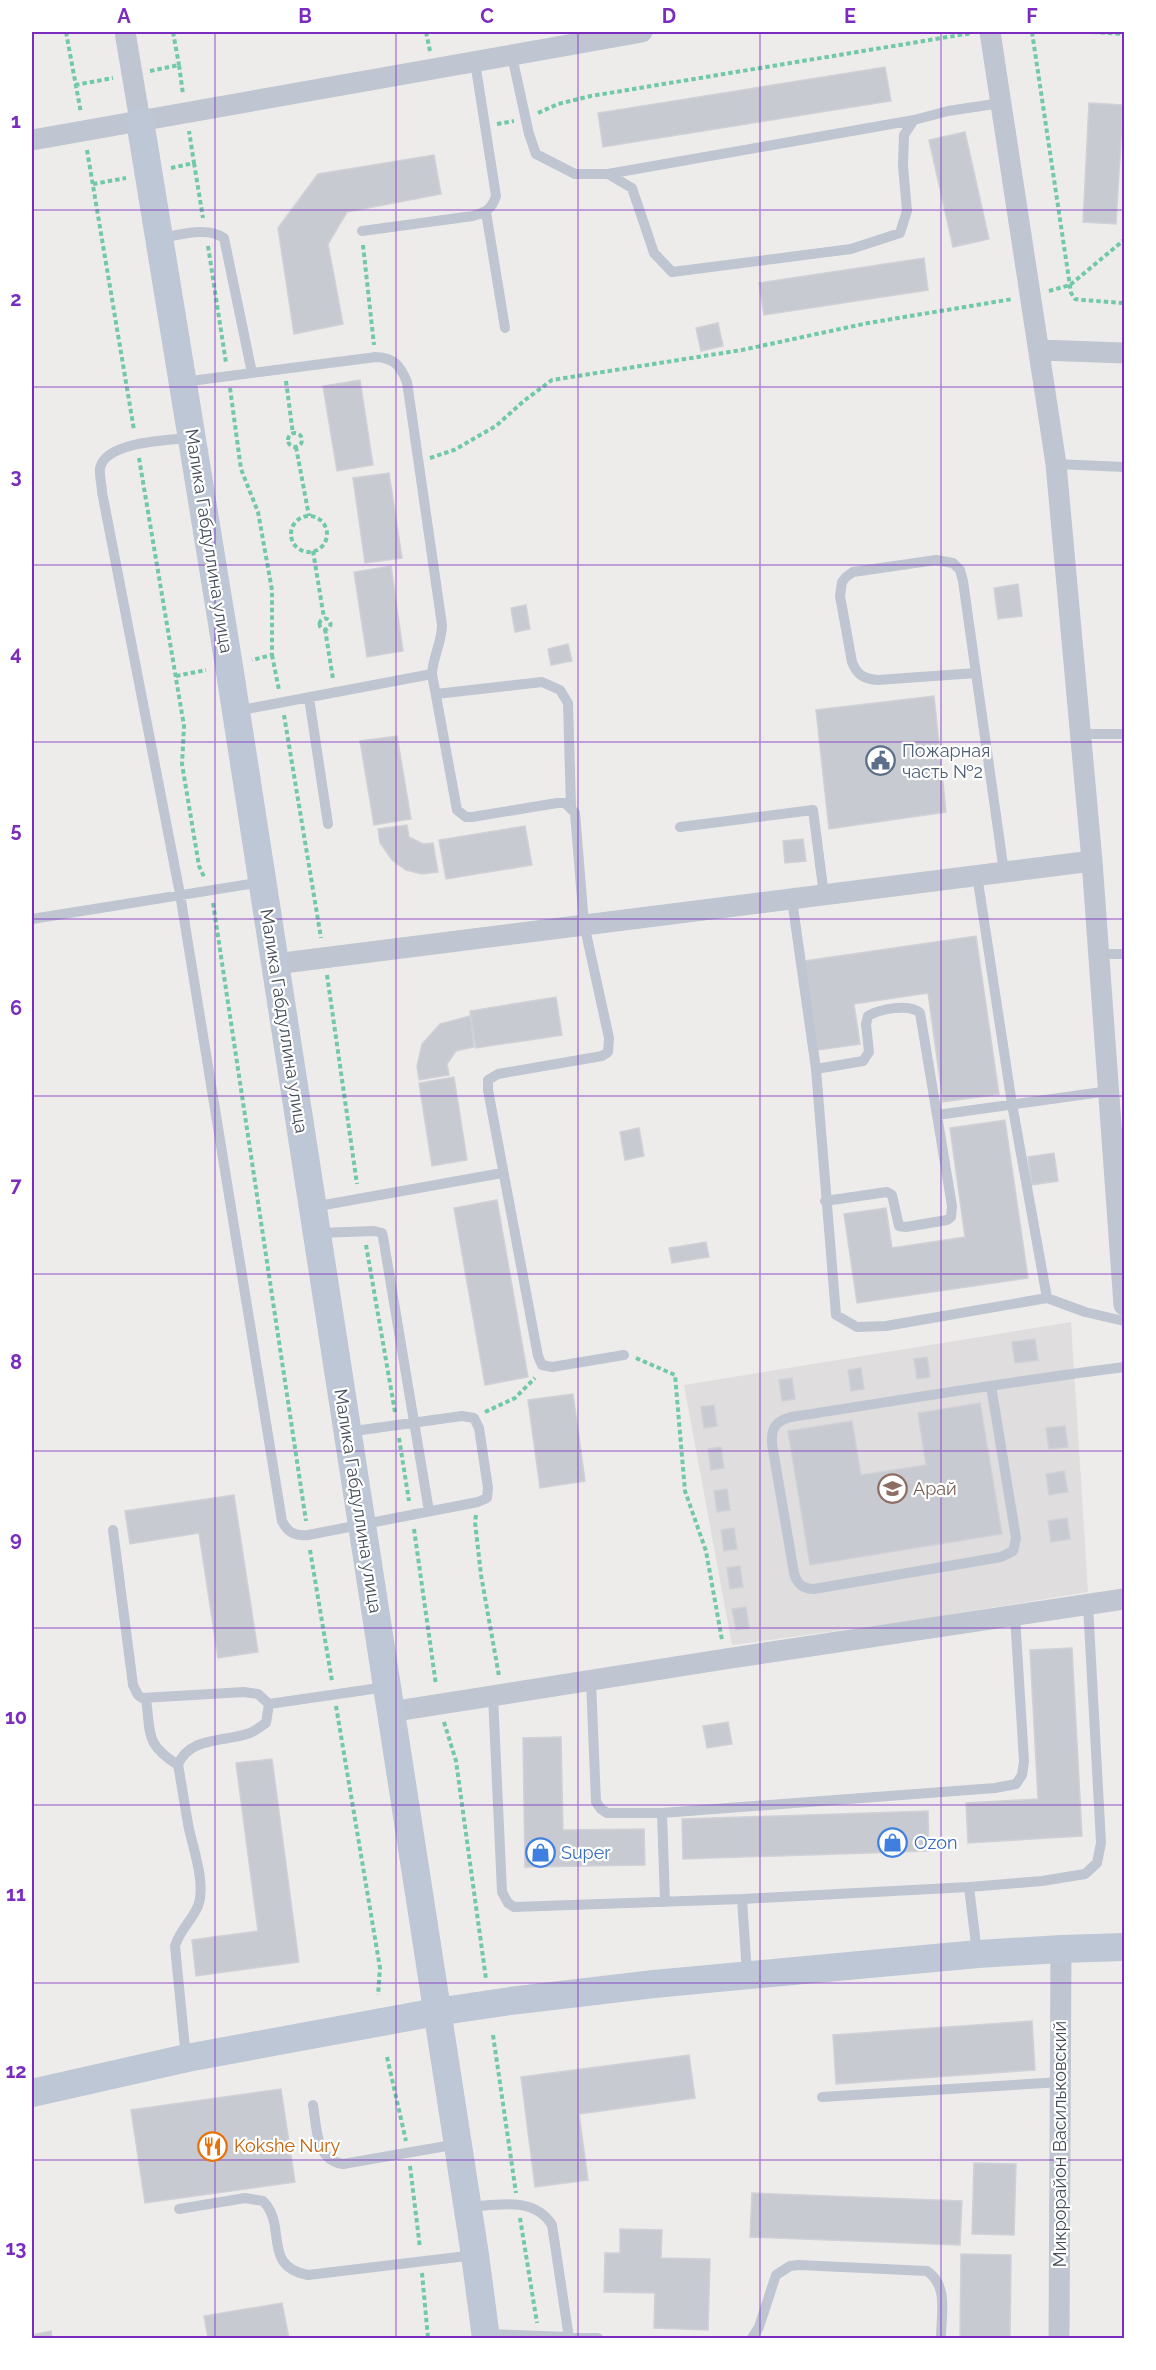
<svg xmlns="http://www.w3.org/2000/svg" width="1156" height="2370" font-family="Raleway,sans-serif">
<rect width="100%" height="100%" fill="#eeeceb"/>
<path fill="#dfdddd" d="M1071,1322L1088,1592L916,1620L732,1645L684,1385Z"/>
<path fill="#c8cad1" stroke="#cfd1d7" stroke-width="1.5" d="M885,67L891,101L603,147L598,113Z
M1089,103L1123,105L1116,224L1083,222Z
M965,132L989,239L953,247L929,140Z
M434,155L441,194L347,212L328,244L343,324L294,334L278,228L318,174Z
M924,258L928,290L764,315L759,283Z
M718,323L723,346L701,351L696,328Z
M360,380L373,465L337,471L323,386Z
M389,473L402,558L365,563L353,478Z
M391,566L403,651L367,657L354,572Z
M1018,584L1022,616L998,619L994,588Z
M526,605L530,629L515,632L511,608Z
M568,644L572,661L551,665L548,649Z
M934,696L946,812L829,829L816,710Z
M397,736L411,819L374,825L360,741Z
M407,825L409,837L423,844L433,843L438,872L422,874L406,870L392,860L380,843L378,829Z
M525,826L532,865L446,879L439,840Z
M803,839L806,861L785,863L783,841Z
M976,936L999,1094L943,1102L928,993L854,1004L860,1044L818,1050L805,961Z
M556,997L562,1035L476,1048L470,1011Z
M470,1016L474,1047L456,1051L447,1064L449,1075L419,1080L417,1066L422,1044L440,1024Z
M454,1077L467,1160L432,1166L419,1083Z
M1005,1120L1028,1278L857,1303L844,1214L886,1208L892,1248L965,1237L950,1128Z
M639,1128L644,1156L625,1160L620,1132Z
M1054,1153L1058,1181L1032,1185L1028,1157Z
M497,1200L528,1377L485,1385L454,1208Z
M706,1242L709,1257L672,1263L669,1248Z
M1035,1339L1038,1360L1015,1363L1012,1342Z
M927,1357L930,1377L917,1379L914,1359Z
M861,1368L864,1389L851,1391L848,1370Z
M792,1378L795,1399L782,1401L779,1380Z
M573,1394L585,1481L540,1488L528,1400Z
M980,1403L1002,1534L810,1565L788,1431L852,1421L861,1475L926,1465L918,1413Z
M714,1405L717,1426L704,1428L701,1407Z
M1065,1426L1068,1447L1049,1449L1046,1428Z
M721,1447L724,1468L711,1470L708,1449Z
M1064,1471L1068,1492L1049,1495L1046,1474Z
M727,1489L730,1510L717,1512L714,1491Z
M234,1495L258,1652L218,1658L199,1533L130,1544L125,1511Z
M1067,1518L1070,1539L1051,1542L1048,1521Z
M734,1528L737,1549L724,1551L721,1530Z
M740,1566L743,1587L730,1589L727,1568Z
M746,1607L749,1628L736,1630L732,1609Z
M1072,1648L1082,1836L968,1843L966,1803L1038,1799L1030,1650Z
M728,1722L732,1744L707,1748L703,1726Z
M561,1737L563,1830L644,1829L645,1865L525,1867L523,1738Z
M272,1759L299,1962L196,1976L192,1940L258,1931L236,1763Z
M928,1811L929,1851L683,1859L682,1819Z
M1032,2021L1035,2070L836,2084L833,2035Z
M689,2055L695,2098L579,2114L588,2180L535,2187L521,2077Z
M281,2089L295,2182L145,2203L131,2110Z
M974,2163L1016,2164L1014,2235L972,2234Z
M752,2193L962,2201L960,2245L750,2237Z
M620,2229L662,2230L661,2258L710,2259L708,2330L654,2328L655,2293L604,2292L605,2253H620Z
M961,2254L1011,2255L1010,2338H960Z
M282,2303L289,2338H208L204,2316Z
M51,2331L52,2338H32V2335Z"/>
<g fill="none" stroke-linecap="round" stroke-linejoin="round">
<path stroke="#72c9a7" stroke-width="4" stroke-dasharray="4.5 3" stroke-linecap="butt" d="M66,32L81,113
M173,32L179,65
M426,32L430,51
M1032,32L1071,293L1075,299L1081,300L1124,303
M1093,32L1124,34
M150,71L179,65L183,94
M75,85L113,78
M538,113L558,104L591,96L972,33
M497,124L514,121
M87,150L134,430
M194,163L203,218
M171,168L194,163L189,131
M93,184L126,178
M363,245L374,345
M208,246L226,363
M1049,291L1070,285L1124,240
M286,381L293,434
M230,388L241,469L258,512L272,590V655L252,660
M288 440a7 7 0 1 1 14 0a7 7 0 1 1-14 0Z
M296,447L309,516
M139,458L184,726L182,764L199,866L205,879
M430,458L454,450L496,426L525,400L552,380L742,350L868,323L1013,299
M291 534a18 18 0 1 1 36 0a18 18 0 1 1-36 0Z
M313,551L324,618
M319.5 624a5.5 5.5 0 1 1 11 0a5.5 5.5 0 1 1-11 0Z
M325,629L333,679
M272,655L279,690
M176,676L206,670
M284,715L321,938
M213,903L306,1521
M327,975L357,1184
M366,1245L395,1412
M636,1358L675,1375L685,1491L706,1551L722,1640
M485,1412L515,1398L535,1378
M399,1438L409,1501
M476,1515L475,1522L481,1575L499,1676
M414,1529L436,1685
M310,1550L332,1681
M336,1706L380,1968L378,1995
M444,1722L456,1761L486,1979
M493,2035L516,2193
M387,2057L406,2141
M410,2166L420,2248
M520,2218L537,2323
M422,2273L428,2338"/>
<path stroke="#bfc6d1" stroke-width="10" d="M512,56L529,134L536,154L575,174H608L632,188L654,253L672,272L851,249L900,233L907,211L903,166L904,135L914,120L948,111L1001,103
M608,174L914,120
M486,212L505,328
M362,231L473,216C486,212 492,209 496,196L475,62
M160,238C180,235 207,226 224,238L252,373
M183,382L376,357C394,358 400,365 407,382L442,625C442,642 433,656 432,674L457,810L466,817H472L557,803H565L575,813L584,924L609,1038L608,1052L602,1056L498,1074L488,1080V1090L538,1356L542,1365L552,1367L624,1355
M191,438C170,440 106,441 100,468C99,475 102,485 102,492L180,894L282,1521C288,1533 295,1536 308,1535L478,1502L487,1498L488,1488L479,1428L474,1418L462,1416L347,1432
M1056,464L1124,467
M976,673L878,680C864,679 857,675 852,662L840,596L842,582L846,577L853,572L936,560L953,563L960,570L963,581L1004,872
M436,694L542,682L560,690L568,703L571,807
M309,698L328,824
M236,711L432,674
M1082,734H1124
M680,827L813,810L824,895
M977,875L1012,1104L1047,1298
M792,900L816,1069L836,1315L857,1327L886,1326L1047,1298L1085,1312L1124,1321
M32,919L262,882
M1099,954H1124
M816,1069L863,1061L869,1052L866,1024L868,1016C879,1009 910,1003 920,1013L937,1115L1109,1091
M825,1201L887,1192L892,1195L899,1226L906,1227L947,1220L951,1217L952,1206L937,1115
M313,1207L502,1173
M319,1233L374,1231L382,1233L383,1237L429,1511
M991,1386L1016,1538L1013,1551L1001,1557L814,1589C803,1589 797,1584 794,1573L772,1444C771,1427 776,1421 791,1417C902,1400 1013,1381 1124,1367
M113,1530L133,1685L138,1695L142,1698L244,1692L258,1694L269,1704L386,1687
M591,1681L596,1802L601,1809L607,1813H662L665,1902
M493,1696L502,1892L508,1903L514,1907L742,1899L969,1887L977,1953
M146,1699C151,1735 145,1744 178,1765
M662,1813L995,1788L1016,1784L1022,1775L1024,1761L1015,1616
M969,1887L1042,1881L1085,1874L1097,1863L1101,1843L1088,1605
M742,1899L747,1974
M186,2058L175,1946C181,1928 191,1922 198,1906C206,1885 194,1851 189,1829C185,1808 182,1786 178,1765C189,1736 226,1742 250,1733C255,1731 261,1726 266,1723L269,1704
M822,2097L1061,2082
M313,2105C317,2128 315,2160 343,2164L458,2144
M469,2207C498,2205 534,2196 552,2225L569,2338
M179,2209L245,2198L263,2201C288,2226 261,2266 308,2275L475,2255
M487,2334L598,2338
M752,2338L759,2327L776,2275L790,2266L799,2265L927,2271C949,2286 941,2315 941,2338"/>
<path stroke="#bfc6d1" stroke-width="21" d="M125,32L140,121
M990,32L1056,464L1092,861L1124,1305
M32,140L642,32
M1040,350L1124,353
M275,964L1092,861
M390,1712L725,1659L1124,1599
M1059,2338L1061,1949"/>
<path stroke="#bec7d5" stroke-width="28" d="M140,121L229,666L475,2255L486,2338
M32,2093L187,2058L436,2012L510,2001L654,1984L978,1954L1061,1949L1124,1947"/>
</g>
<path fill="none" stroke="#7b2cbf" stroke-width="1.5" stroke-opacity="0.55" d="M215,32V2338M396,32V2338M578,32V2338M760,32V2338M941,32V2338M32,210H1124M32,387H1124M32,565H1124M32,742H1124M32,919H1124M32,1096H1124M32,1274H1124M32,1451H1124M32,1628H1124M32,1805H1124M32,1983H1124M32,2160H1124"/>
<defs>
<symbol id="civic-ring" viewBox="-11 -11 22 22"><circle r="9.5" fill="#fff" stroke="#5c6f8a" stroke-width="1.5"/><path d="M-.6-6.5H3V-4.5H.6V-3L4-1V1h2V6H-6V1h2V-1L-.6-3ZM-1.2 2.5V6h2.4V2.5Z" fill="#5c6f8a"/></symbol>
<symbol id="school-ring" viewBox="-11 -11 22 22"><circle r="9.5" fill="#fff" stroke="#8d6e63" stroke-width="1.5"/><path d="M0-5L7-2L0 1L-7-2ZM-4 1L0 2.5L4 1V4Q0 6-4 4Z" fill="#8d6e63"/></symbol>
<symbol id="shop-ring" viewBox="-11 -11 22 22"><circle r="9.5" fill="#fff" stroke="#3f7fe0" stroke-width="1.5"/><path d="M-5-2.5h2.3a2.7 3.5 0 0 1 5.4 0H5L5.5 6h-11ZM-1.5-2.5h3a1.5 2.3 0 0 0-3 0Z" fill="#3f7fe0"/></symbol>
<symbol id="restaurant-ring" viewBox="-11 -11 22 22"><circle r="9.5" fill="#fff" stroke="#e8710a" stroke-width="1.5"/><path d="M-5-6h1v4h1v-4h1v4h1v-4h1v5L-1.5 .5V6h-2V.5L-5-1ZM5-6V6H3V1.5H1.5Q1.5-4 5-6Z" fill="#e8710a"/></symbol>
</defs>
<g fill-rule="evenodd">
<use href="#civic-ring" x="864" y="744" width="33" height="33"/>
<use href="#school-ring" x="876" y="1472" width="33" height="33"/>
<use href="#shop-ring" x="876" y="1826" width="33" height="33"/>
<use href="#shop-ring" x="524" y="1836" width="33" height="33"/>
<use href="#restaurant-ring" x="196" y="2130" width="33" height="33"/>
</g>
<g text-anchor="middle" stroke-width="4.5" stroke-linejoin="round" paint-order="stroke">
<g font-size="18" fill="#444d58" stroke="#fff">
<text transform="translate(209 541) rotate(81)" y="6">Малика Габдуллина улица</text>
<text transform="translate(284 1021) rotate(81)" y="6">Малика Габдуллина улица</text>
<text transform="translate(358 1501) rotate(81)" y="6">Малика Габдуллина улица</text>
<text transform="translate(1060 2144) rotate(-90)" y="6">Микрорайон Васильковский</text>
</g>
<g font-size="18" fill="#4e5e75" stroke="#fff" text-anchor="start">
<text x="902" y="757">Пожарная<tspan x="902" dy="21">часть №2</tspan></text>
</g>
<g font-size="18" fill="#785e54" stroke="#fff" text-anchor="start">
<text x="913" y="1495">Арай</text>
</g>
<g font-size="18" fill="#366cbe" stroke="#fff" text-anchor="start">
<text x="914" y="1849">Ozon</text>
<text x="561" y="1859">Super</text>
</g>
<g font-size="18" fill="#c56008" stroke="#fff" text-anchor="start">
<text x="234" y="2152">Kokshe Nury</text>
</g>
</g>
<rect width="1156" height="2370" fill="none" stroke="#ffffff" stroke-width="66"/>
<rect x="33" y="33" width="1090" height="2304" fill="none" stroke="#7b2cbf" stroke-width="2"/>
<g font-size="20" text-anchor="middle" font-weight="bold" fill="#7b2cbf">
<text x="124" y="23">A</text>
<text x="305" y="23">B</text>
<text x="487" y="23">C</text>
<text x="669" y="23">D</text>
<text x="850" y="23">E</text>
<text x="1032" y="23">F</text>
<text x="16" y="128">1</text>
<text x="16" y="306">2</text>
<text x="16" y="483">3</text>
<text x="16" y="660">4</text>
<text x="16" y="837">5</text>
<text x="16" y="1015">6</text>
<text x="16" y="1192">7</text>
<text x="16" y="1369">8</text>
<text x="16" y="1546">9</text>
<text x="16" y="1724">10</text>
<text x="16" y="1901">11</text>
<text x="16" y="2078">12</text>
<text x="16" y="2255">13</text>
</g>
</svg>
